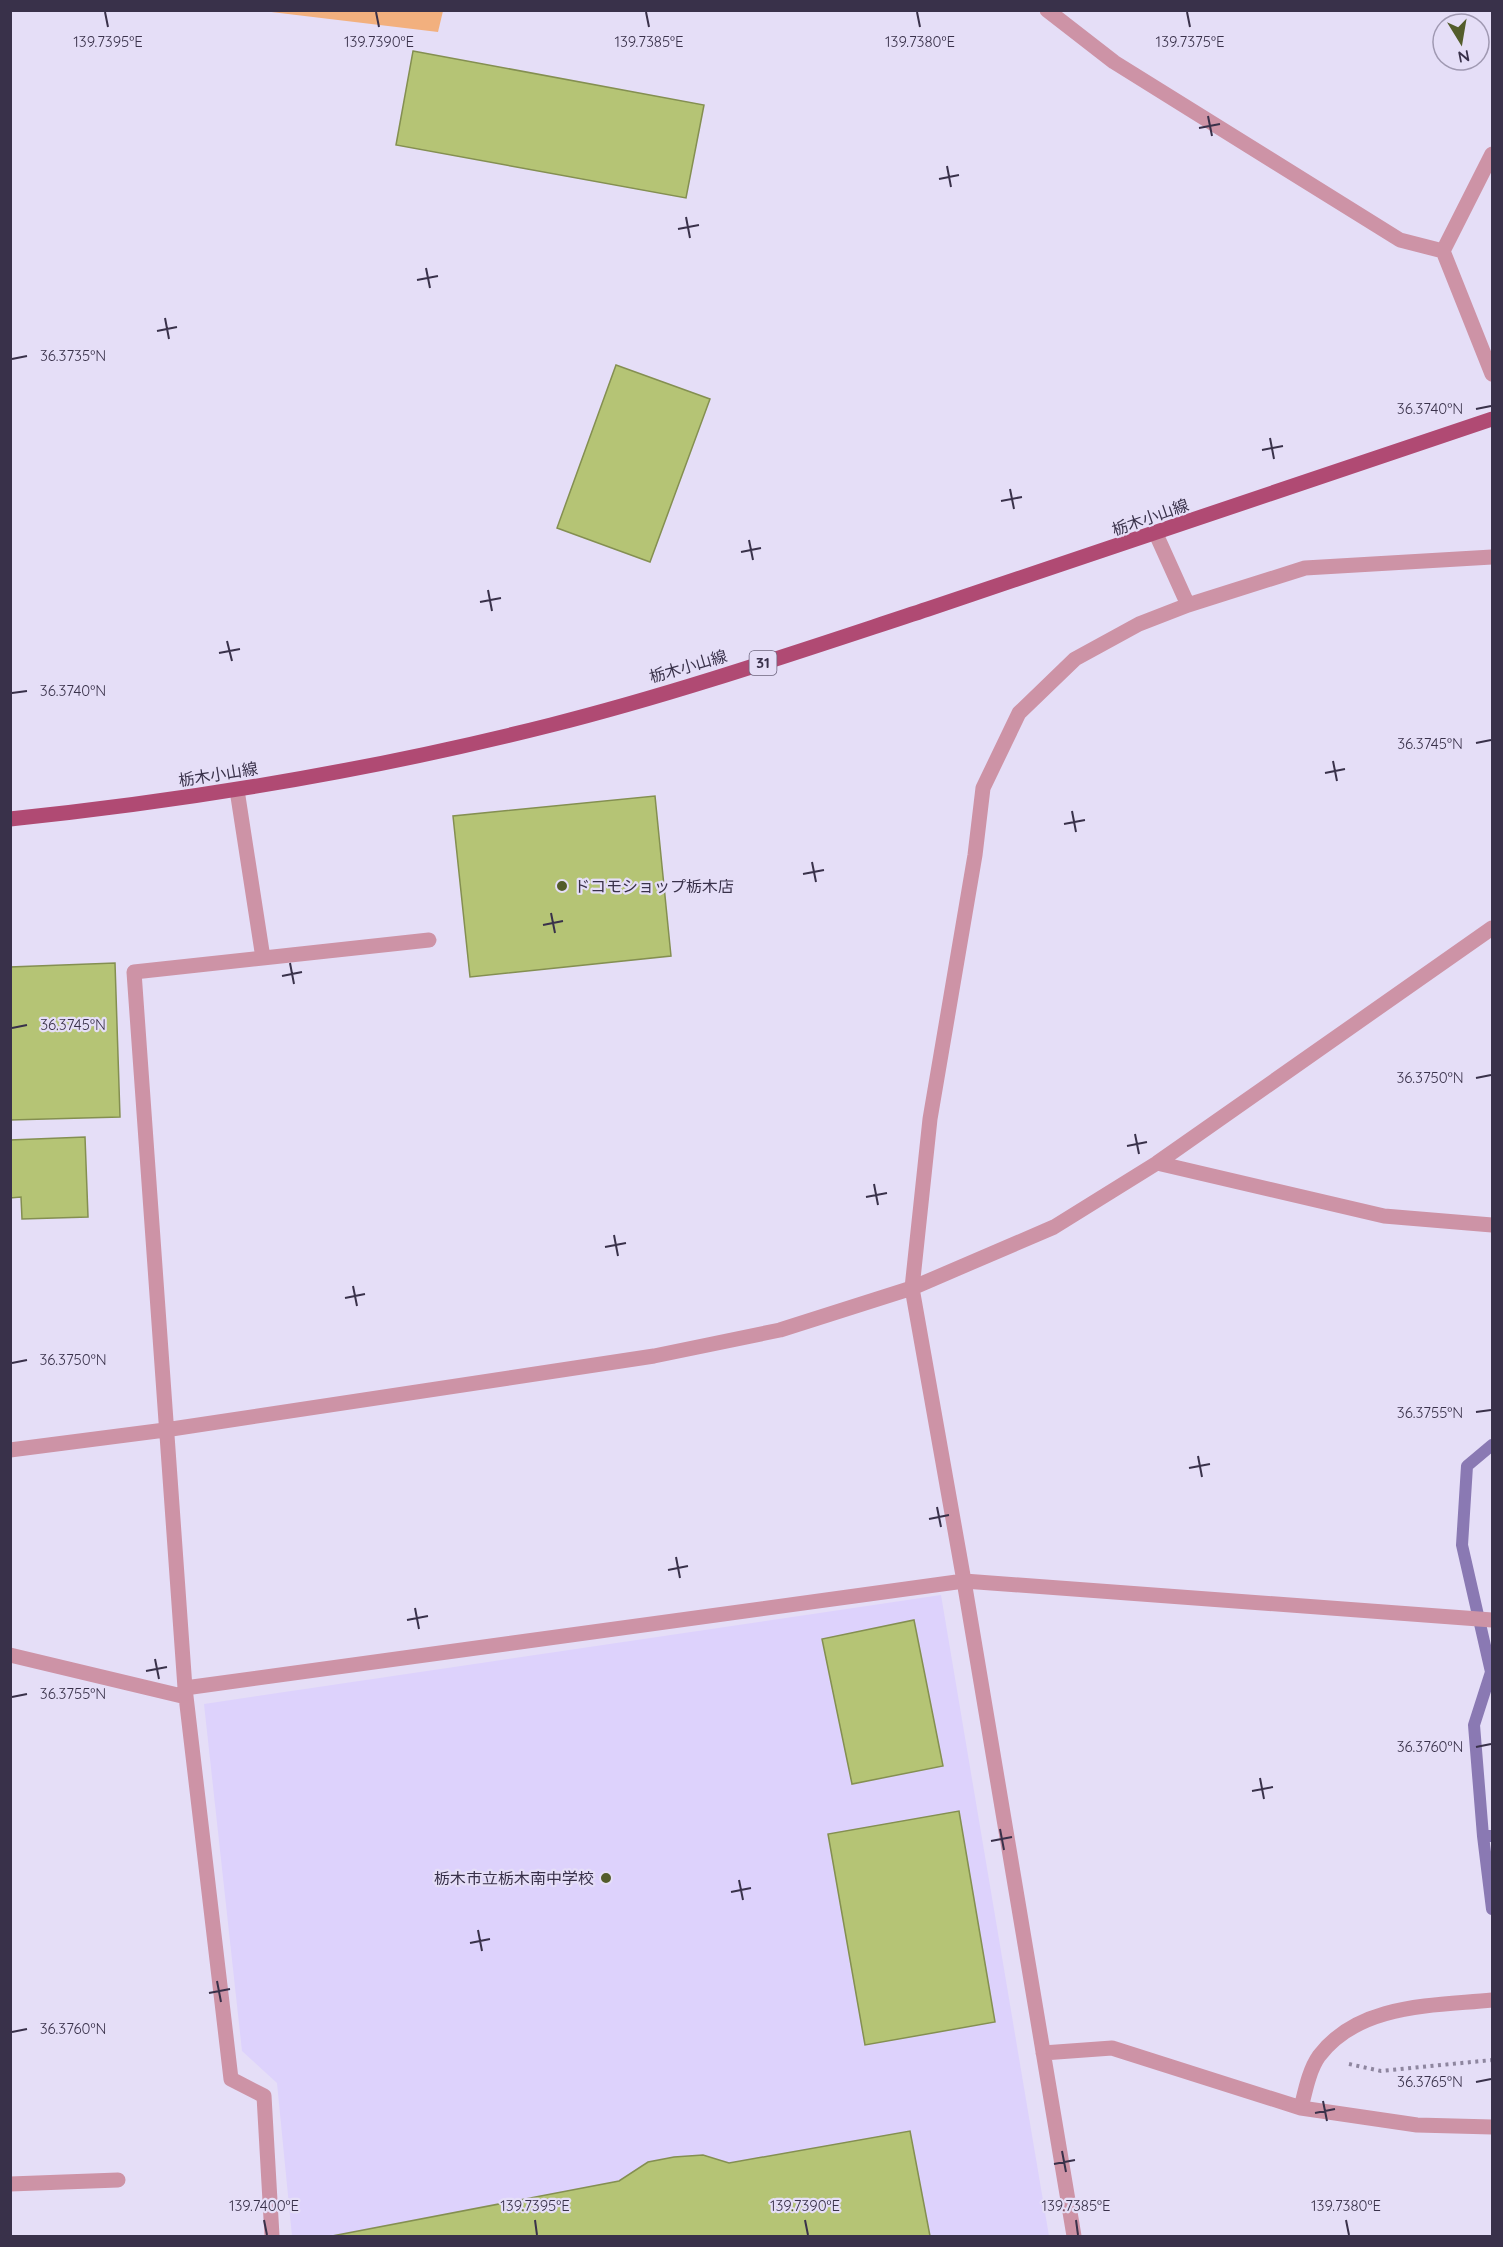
<svg xmlns="http://www.w3.org/2000/svg" width="1503" height="2247" font-family="Quicksand,'Noto Sans JP',sans-serif">
<rect width="100%" height="100%" fill="#e5def7"/>
<path fill="#ddd2fc" d="M941,1595L1049,2236H292L277,2083L242,2051L204,1704Z"/>
<path fill="#f2b07e" d="M263,11H443L438,32Z"/>
<g fill="none" stroke-linecap="round" stroke-linejoin="round">
<path stroke="#8a79b3" stroke-width="12" d="M1483,1836L1474,1725L1491,1672L1462,1545L1467,1466L1492,1445
M1492,1836H1483L1492,1909"/>
</g>
<path fill="#b5c475" stroke="#848f51" stroke-width="1.5" d="M413,51L704,105L686,198L396,145Z
M616,365L710,399L650,562L557,528Z
M655,796L671,956L470,977L453,816Z
M115,963L120,1117L10,1120V967Z
M85,1137L88,1217L22,1219L21,1197L10,1198V1140Z
M914,1620L943,1766L852,1784L822,1639Z
M959,1811L995,2022L865,2045L828,1834Z
M910,2131L930,2236H332L619,2181L648,2162L674,2157L703,2155L729,2163Z"/>
<g fill="none" stroke-linecap="round" stroke-linejoin="round">
<path stroke="#8e869f" stroke-width="4" stroke-dasharray="3 4.5" stroke-linecap="butt" d="M1349,2064L1381,2071L1492,2060"/>
<path stroke="#cd93a6" stroke-width="15" d="M1047,10L1114,62L1400,240L1443,251L1492,374
M1443,251L1492,154
M1156,534L1188,605
M237,790L263,958
M1157,1163L1384,1216L1492,1225
M10,1450L165,1430L654,1356L780,1330L912,1288L1054,1227L1157,1163L1492,928
M10,1655L186,1697
M185,1688L964,1581L1492,1620
M1043,2053L1112,2048L1301,2108C1305,2092 1309,2070 1319,2056C1359,2003 1434,2006 1492,2000
M1301,2108L1417,2125L1492,2127
M10,2184L118,2180
M272,2236L264,2096L231,2079L185,1688L134,972L429,940
M1074,2236L964,1581L912,1288L930,1119L975,855L983,788L1019,713L1075,659L1139,624L1188,605L1305,568L1492,557"/>
<path stroke="#b04a73" stroke-width="15" d="M10,819C193,800 373,770 551,725C678,693 803,650 928,609C1117,547 1305,483 1492,419"/>
</g>
<path fill="none" stroke="#39314a" stroke-width="2" d="M105,12L108,27M376,12L379,27M646,12L649,27M917,12L920,27M1187,12L1190,27M1208,116L1212,136M1199,128L1220,124M947,166L951,187M939,179L959,175M686,217L690,238M678,229L699,225M426,268L430,288M417,280L438,276M165,318L169,339M157,331L177,327M12,359L27,356M1476,409L1491,406M1270,438L1274,459M1262,450L1283,446M1010,489L1014,509M1001,501L1022,497M749,540L753,560M741,552L761,548M488,590L492,611M480,602L501,598M227,641L232,661M219,653L240,649M12,693L27,691M1476,743L1491,740M1333,761L1337,781M1325,773L1345,769M1072,811L1076,832M1064,824L1085,820M812,862L816,882M803,874L824,870M551,913L555,933M543,925L563,921M290,963L294,984M282,976L302,972M12,1028L27,1025M1476,1078L1491,1075M1135,1134L1139,1154M1127,1146L1147,1142M874,1184L878,1205M866,1197L887,1193M614,1235L618,1256M605,1247L626,1243M353,1286L357,1306M345,1298L365,1294M12,1363L27,1360M1476,1412L1491,1410M1198,1456L1202,1477M1189,1468L1210,1464M937,1507L941,1527M929,1519L949,1515M676,1557L680,1578M668,1570L688,1566M415,1608L419,1629M407,1620L428,1616M155,1659L159,1679M146,1671L167,1667M12,1697L27,1694M1476,1747L1491,1744M1260,1778L1264,1799M1252,1791L1273,1787M1000,1829L1004,1850M991,1841L1012,1837M739,1880L743,1900M731,1892L751,1888M478,1930L482,1951M470,1943L490,1939M217,1981L221,2002M209,1993L230,1989M12,2032L27,2029M1476,2082L1491,2079M1323,2101L1327,2121M1315,2113L1335,2109M1062,2151L1066,2172M1054,2164L1075,2160M264,2220L267,2235M535,2220L537,2235M805,2220L808,2235M1076,2220L1078,2235M1346,2220L1349,2235"/>
<g fill="#535c2b" stroke="#e5def7" stroke-width="2">
<circle cx="562" cy="886" r="6"/>
<circle cx="606" cy="1878" r="6"/>
</g>
<g text-anchor="middle" stroke-width="4.5" stroke-linejoin="round" paint-order="stroke">
<rect fill="#e5def7" stroke="#6d657e" stroke-width="1.5" x="749.5" y="651" width="27" height="24" rx="4.5"/>
<g font-size="15" font-weight="bold" fill="#39314a">
<text x="763" y="668">31</text>
</g>
<g font-size="16" fill="#39314a" stroke="#e5def7">
<text transform="translate(1150 517) rotate(-19)" y="6">栃木小山線</text>
<text transform="translate(688 666) rotate(-16)" y="6">栃木小山線</text>
<text transform="translate(218 774) rotate(-9)" y="6">栃木小山線</text>
</g>
<g font-size="16" fill="#39314a" stroke="#e5def7" text-anchor="start">
<text x="574" y="892">ドコモショップ栃木店</text>
<text x="594" y="1884" text-anchor="end">栃木市立栃木南中学校</text>
</g>
</g>
<g font-size="15" text-anchor="middle" fill="#39314a" stroke="#e5def7" stroke-width="4.5" stroke-linejoin="round" paint-order="stroke">
<text x="108" y="47">139.7395°E</text>
<text x="379" y="47">139.7390°E</text>
<text x="649" y="47">139.7385°E</text>
<text x="920" y="47">139.7380°E</text>
<text x="1190" y="47">139.7375°E</text>
<text x="73" y="361">36.3735°N</text>
<text x="1430" y="414">36.3740°N</text>
<text x="73" y="696">36.3740°N</text>
<text x="1430" y="749">36.3745°N</text>
<text x="73" y="1030">36.3745°N</text>
<text x="1430" y="1083">36.3750°N</text>
<text x="73" y="1365">36.3750°N</text>
<text x="1430" y="1418">36.3755°N</text>
<text x="73" y="1699">36.3755°N</text>
<text x="1430" y="1752">36.3760°N</text>
<text x="73" y="2034">36.3760°N</text>
<text x="1430" y="2087">36.3765°N</text>
<text x="264" y="2211">139.7400°E</text>
<text x="535" y="2211">139.7395°E</text>
<text x="805" y="2211">139.7390°E</text>
<text x="1076" y="2211">139.7385°E</text>
<text x="1346" y="2211">139.7380°E</text>
</g>
<rect width="1503" height="2247" fill="none" stroke="#39314a" stroke-width="24"/>
<g transform="translate(1461 42) rotate(169)"><circle r="28" fill="#e5def7" stroke="#a099b2" stroke-width="1.5"/>
<path d="M0-4.5L10 22L0 15L-10 22Z" fill="#535c2b"/>
<text y="-9" font-size="16" font-weight="bold" text-anchor="middle" fill="#39314a">N</text>
</g>
</svg>
